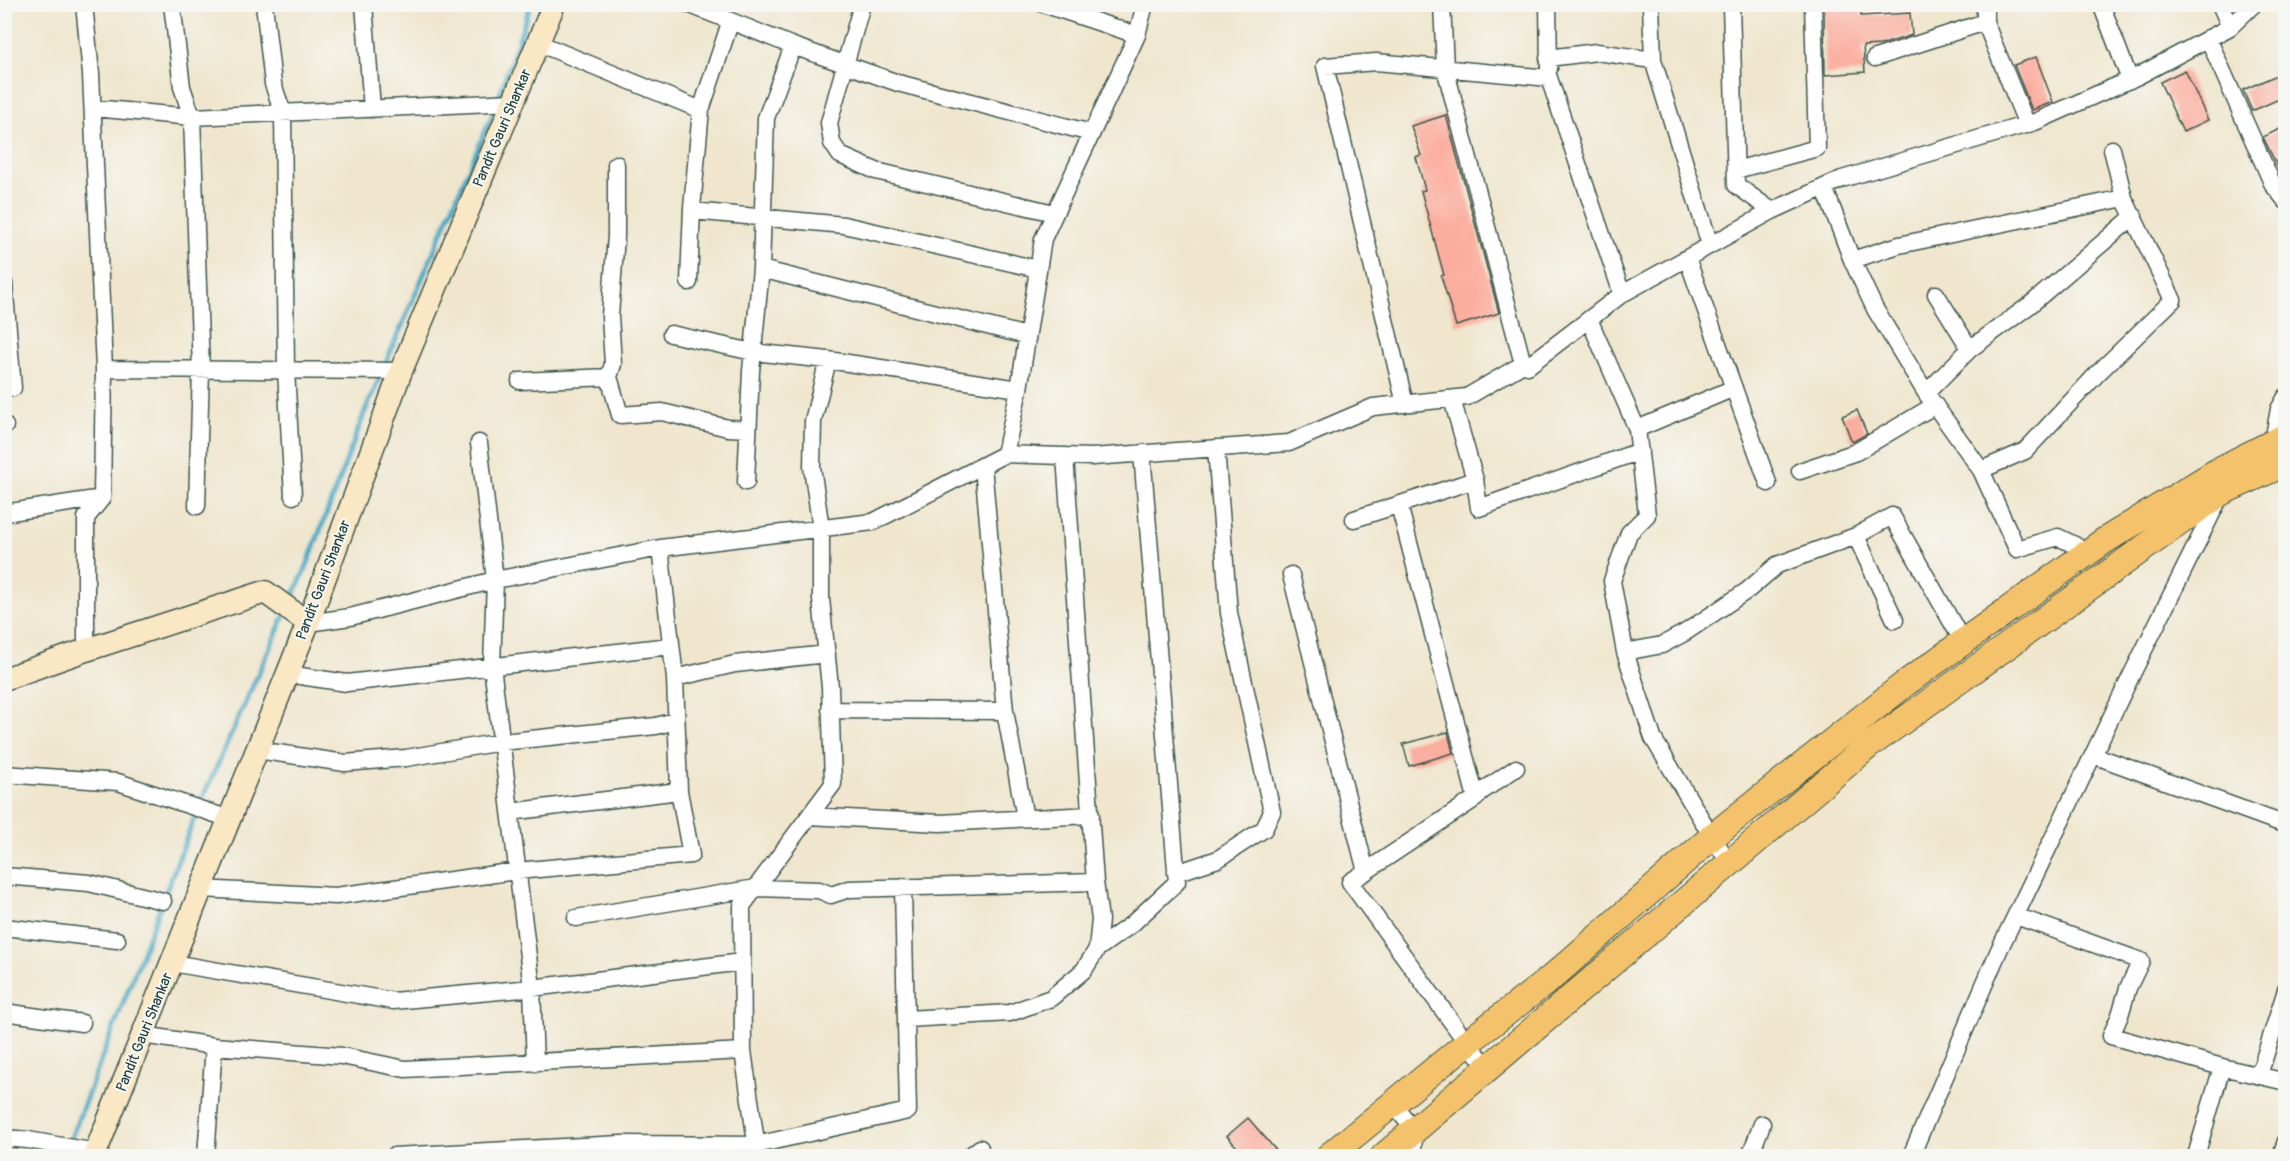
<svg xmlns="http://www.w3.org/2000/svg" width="2290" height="1161" font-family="Pangolin,sans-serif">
<rect width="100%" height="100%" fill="#f6f6f2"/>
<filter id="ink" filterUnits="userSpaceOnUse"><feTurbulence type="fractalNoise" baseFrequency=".0167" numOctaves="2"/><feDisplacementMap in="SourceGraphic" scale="12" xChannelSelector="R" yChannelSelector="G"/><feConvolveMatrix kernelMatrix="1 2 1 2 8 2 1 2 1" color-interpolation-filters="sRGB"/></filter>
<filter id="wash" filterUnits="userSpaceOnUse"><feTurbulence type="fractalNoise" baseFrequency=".008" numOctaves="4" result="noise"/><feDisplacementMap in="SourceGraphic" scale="24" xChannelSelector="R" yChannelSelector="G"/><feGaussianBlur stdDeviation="1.35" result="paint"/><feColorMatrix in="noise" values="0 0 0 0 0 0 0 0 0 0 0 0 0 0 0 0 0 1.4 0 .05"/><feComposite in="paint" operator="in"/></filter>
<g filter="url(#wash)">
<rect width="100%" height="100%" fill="#efe6cd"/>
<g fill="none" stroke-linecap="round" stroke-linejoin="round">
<path stroke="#43a7c3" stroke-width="5" d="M290,603L306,568L364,414L493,113L531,4
M64,1156L199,806L285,614"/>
</g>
<g id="blocks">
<path fill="#fbad9e" d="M1824,4H1861V16L1910,13L1912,35L1881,45L1863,46L1865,72L1825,75Z
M2036,57L2053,102L2032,110L2014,65Z
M2185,70L2208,120L2183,132L2160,82Z
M2286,71V96L2252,111L2243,90Z
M1446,115L1499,313L1456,326L1441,276L1444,275L1421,191L1425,190L1416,157L1421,155L1411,126Z
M2286,126V184L2263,137Z
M1857,410L1867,434L1852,442L1842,416Z
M1448,732L1453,753L1409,766L1403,744Z
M1248,1118L1281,1156H1245L1227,1136Z"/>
</g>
</g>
<g filter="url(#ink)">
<use href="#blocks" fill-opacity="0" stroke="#3e564b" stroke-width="1.5"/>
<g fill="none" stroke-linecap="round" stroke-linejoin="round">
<defs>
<path id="street" d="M84,4L91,74L104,369L401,371
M264,4L273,84L283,113L286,370L293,496
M364,4L372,109
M688,4L793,46L898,83L1091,133
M862,4L829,123L832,143L840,155L876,171L1054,213
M1043,4L1137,35
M1442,4L1445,68L1523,364
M1548,4L1549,69
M1651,4L1653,60L1710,245
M1731,4L1736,185L1772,211
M2101,4L2130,80
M2220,4L2230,27
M1985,22V4
M2208,38L2273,185L2286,201
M538,43L701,110
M1548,58L1597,52L1653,60
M1875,58L1985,22L2027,125
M93,108L192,117L182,87L172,4
M616,164V236L610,316L613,364L609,377L620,415L662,412L728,428L748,429
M1736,170L1817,148L1813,4
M1824,187L1852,260L1875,309L1926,393L1981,470L2017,549L2058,537L2089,552
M692,211L844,225L1038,269
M1687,258L1768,483
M1852,260L1899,245L2124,198
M761,269L1027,336
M689,282L692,208L701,110L730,23
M4,283L13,388
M1936,294L1970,349
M1589,319L1637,429L1647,515L1629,533L1612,581L1625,652L1653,738L1712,837L1730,863
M671,334L753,352L828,360L1019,389
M520,381L609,377
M1926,393L1970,349L2030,305L2134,216
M1452,399L1475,480
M1405,404L1325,66L1376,62L1549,78L1622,294
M4,426H5
M1637,429L1734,388
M479,443L495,580L492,666L532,988L535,1063
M2275,447L2273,442L2279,409L2286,397
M1005,454L1092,457L1289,443L1373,407L1467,397L1523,364L1528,366L1622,294L1772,211L1842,179L2035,122L2138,76L2230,27L2254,4
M1065,456L1095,882L1100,920L1097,949
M983,466L1005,711L1025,818
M1981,470L2025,451L2097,374L2173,300L2124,198L2112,149
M1800,471L1856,452L1935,405
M746,482L751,371L761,269L766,118L793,46
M1399,505L1476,798L1350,882L1467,1043L1489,1068
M197,506L201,370L192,117L513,102
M4,513L102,498
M1354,519L1475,480L1479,508L1640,451
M1856,536L1892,516L1963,642
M1291,575L1366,872
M308,623L350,617L495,580L660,548L873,522L1005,454L1019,389L1043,239L1137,35L1145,4
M86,650V518L102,498L104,369
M1625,652L1662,645L1686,632L1748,590L1777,565L1856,536L1895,620
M287,674L347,683L670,646
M675,678L735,664L827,654
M830,710L1005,711
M257,750L345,763L406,758L501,742L656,726L675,721
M2093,755L2286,825
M4,774L118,782L230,819
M1476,798L1481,792L1516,768
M510,812L679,791
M809,816L940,823L1091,815
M1176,873L1218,859L1264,829L1272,812L1229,613L1216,448
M4,876L89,883L163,901
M201,889L336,896L517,871L691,855L679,791L675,678L660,548
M2016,916L2141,961L2128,988L2120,1015L2111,1036L2222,1067L2196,1156
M576,918L756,888L819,890L831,895L849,889L1095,882
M4,927L117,940
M172,963L393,1001L532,988L742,962
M4,1012L82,1023
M907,1019L1010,1013L1051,998L1084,970L1097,949L1132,924L1177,882L1142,453
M143,1035L214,1046L342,1056L405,1069L743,1051
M2222,1067L2286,1082
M2259,1075L2286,990
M1393,1104L1415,1131L1412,1156
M4,1138L28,1140L96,1152
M206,1156L214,1046
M394,1156L621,1144L756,1145L908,1111L903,887
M758,1156L743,1051L742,906L833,784L830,687L821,599V529L812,467L813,421L828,360
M970,1156L980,1148
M1750,1156L1762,1124
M1911,1156L1999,950L2132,674L2220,497
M2281,1156L2286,1141"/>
<path id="secondary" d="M4,679L86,650L265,592L308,623
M94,1156L308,623L401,371L554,4"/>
<path id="primary" d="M1329,1156L1467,1043L1550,979L1712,837L1906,683L2104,541L2221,469L2286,436
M1384,1156L1868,746L2222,492L2286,463"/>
</defs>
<use href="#street" stroke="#3e564b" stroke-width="19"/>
<use href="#secondary" stroke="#3e564b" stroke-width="25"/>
<use href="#primary" stroke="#3e564b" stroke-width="28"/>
<use href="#street" stroke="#fff" stroke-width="16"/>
<use href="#secondary" stroke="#fae7c3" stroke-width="22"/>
<use href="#primary" stroke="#f3c26a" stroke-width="26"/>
</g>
</g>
<g text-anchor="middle" stroke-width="4.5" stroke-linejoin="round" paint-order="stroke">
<g font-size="15" fill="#1f3d34" stroke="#f6f6f2">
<text transform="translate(502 128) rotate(-67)" y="5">Pandit Gauri Shankar</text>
<text transform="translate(323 580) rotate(-69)" y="5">Pandit Gauri Shankar</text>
<text transform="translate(144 1032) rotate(-68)" y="5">Pandit Gauri Shankar</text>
</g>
</g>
<rect width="2290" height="1161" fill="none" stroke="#f6f6f2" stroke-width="24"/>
</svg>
